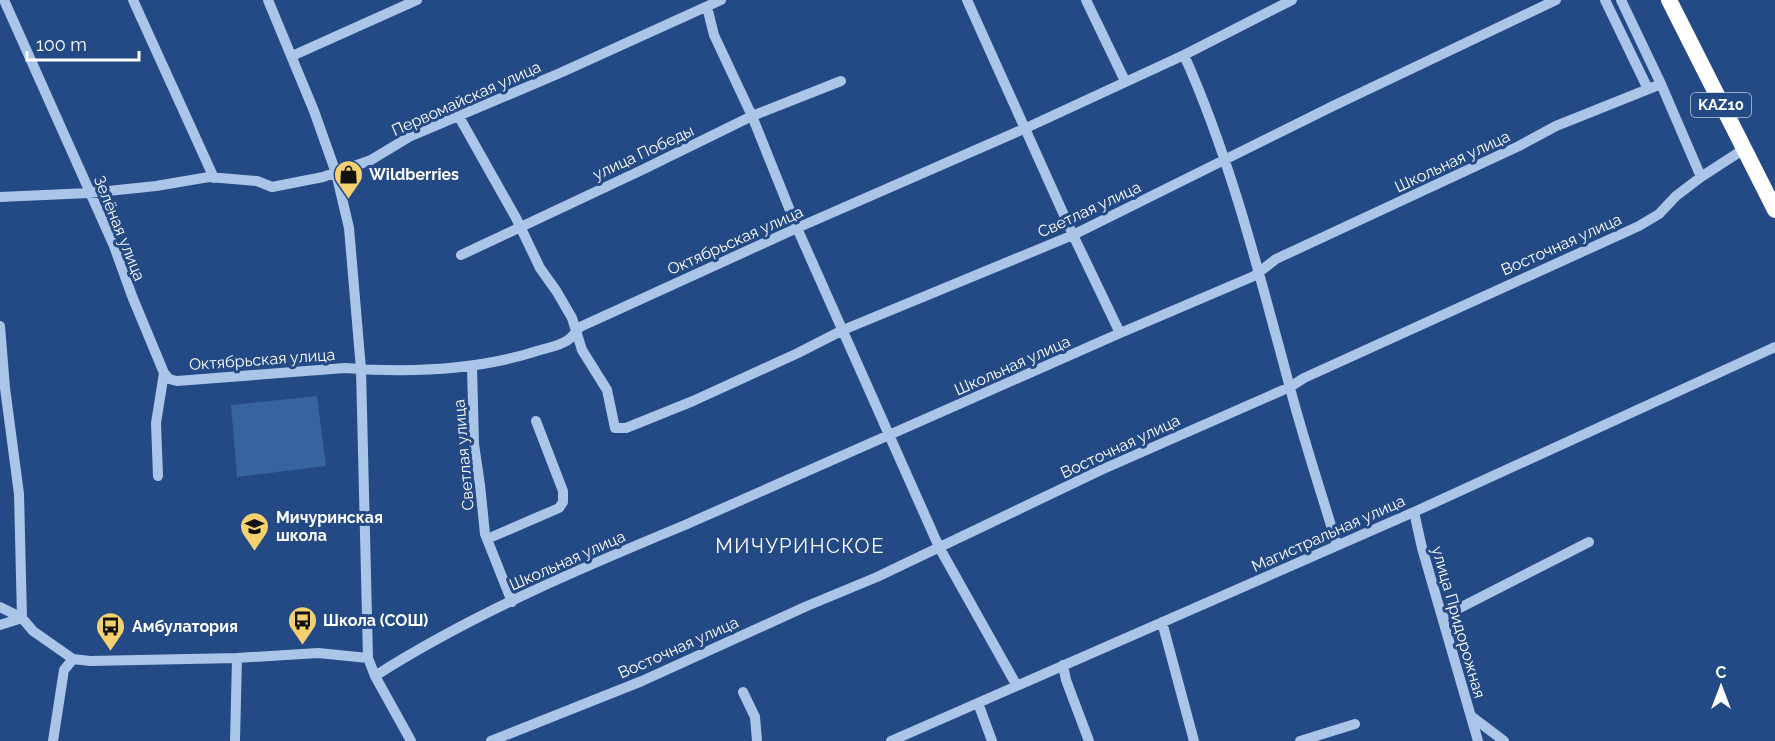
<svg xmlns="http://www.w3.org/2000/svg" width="1775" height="741" font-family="Raleway,sans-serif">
<rect width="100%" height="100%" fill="#234a84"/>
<path fill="#3763a1" d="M317,396L326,466L237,477L231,405Z"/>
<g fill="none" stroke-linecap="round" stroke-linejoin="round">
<path stroke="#abc5e8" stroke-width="10" d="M4,0L114,246L132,296L164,373L156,423L158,476
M133,0L214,178
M268,0L314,111L336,173L349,228L361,369L368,658L375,676L411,741
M967,0L1073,235L1120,333
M1086,0L1125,81
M1605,0L1648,89
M1621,0L1661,84L1701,177
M707,7L714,35L752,116L797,228L939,547L1017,686
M1184,55C1231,160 1259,273 1289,384C1303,438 1321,492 1337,545
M292,56L417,0
M458,115L516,218L540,268L557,292L572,318L582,350L607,390L615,428H626L693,401L798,353L843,330L1073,235L1333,106L1556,0
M0,197L89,193L156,186L209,177L257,181L272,187L323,177L371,160L409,137L560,73L721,0
M461,255L644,169L752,116L841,81
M0,326L5,388L19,494L22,618L0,625
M472,367L474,444L480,485L485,534L512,602
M164,373L169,379L177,381L345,368C410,373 475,371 537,351C546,348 560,346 568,340C572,337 577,331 580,327L797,228L1026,128L1184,55L1292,0
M1414,512L1422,548L1478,741
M487,539L559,508L563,502V491L536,421
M0,607L22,618L33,631L73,659L90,661L237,658L318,653L368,658
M1442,617L1589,542
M1162,622L1194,741
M1063,665L1066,680L1089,741
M375,676C470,615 581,568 685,525L1118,334L1254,276L1276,259L1519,146L1556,126L1661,84
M743,692L755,717L757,741
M978,703L992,741
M1471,716L1504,741
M53,741L64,670L73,659
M235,741L237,658
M491,741L642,681L807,606L877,577L1101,470L1290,387L1304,378L1639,226L1659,214L1676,196L1701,177L1744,149
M891,741L1414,512L1775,347
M1300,741L1355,724"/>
<path stroke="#fff" stroke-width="16" d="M1669,0L1775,210"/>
</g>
<defs>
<symbol id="shop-pin" viewBox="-11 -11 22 30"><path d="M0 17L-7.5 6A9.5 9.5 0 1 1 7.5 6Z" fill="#f4d16e" stroke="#234a84"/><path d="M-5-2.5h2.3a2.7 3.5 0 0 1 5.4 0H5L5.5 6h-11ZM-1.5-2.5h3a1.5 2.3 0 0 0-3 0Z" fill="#111"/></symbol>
<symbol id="school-pin" viewBox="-11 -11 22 30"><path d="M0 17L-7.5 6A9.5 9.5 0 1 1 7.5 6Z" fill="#f4d16e" stroke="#234a84"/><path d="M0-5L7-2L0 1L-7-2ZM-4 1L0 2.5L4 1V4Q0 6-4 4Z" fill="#111"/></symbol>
<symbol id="bus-pin" viewBox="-11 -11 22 30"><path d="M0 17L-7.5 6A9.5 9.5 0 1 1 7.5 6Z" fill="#f4d16e" stroke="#234a84"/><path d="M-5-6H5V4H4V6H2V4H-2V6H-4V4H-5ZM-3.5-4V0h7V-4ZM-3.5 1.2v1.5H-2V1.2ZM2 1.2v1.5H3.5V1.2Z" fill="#111"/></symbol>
</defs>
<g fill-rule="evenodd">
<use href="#shop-pin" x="332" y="158" width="33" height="45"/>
<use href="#school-pin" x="238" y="510" width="33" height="45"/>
<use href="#bus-pin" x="286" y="604" width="33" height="45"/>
<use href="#bus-pin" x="94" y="610" width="33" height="45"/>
</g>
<g text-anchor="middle" stroke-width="6" stroke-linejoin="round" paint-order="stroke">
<rect fill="#234a84" stroke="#bdc9da" stroke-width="1.5" x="1691" y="93" width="60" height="24" rx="4.5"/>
<g font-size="15" font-weight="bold" fill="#fff">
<text x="1721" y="110">KAZ10</text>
</g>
<g font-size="16" fill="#fff" stroke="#234a84">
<text transform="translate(466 98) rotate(-24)" y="6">Первомайская улица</text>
<text transform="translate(643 152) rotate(-25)" y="6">улица Победы</text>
<text transform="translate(1452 161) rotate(-25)" y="6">Школьная улица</text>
<text transform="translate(1089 209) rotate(-25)" y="6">Светлая улица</text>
<text transform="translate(120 228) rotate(68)" y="6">Зелёная улица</text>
<text transform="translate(735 240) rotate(-24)" y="6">Октябрьская улица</text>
<text transform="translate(1561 244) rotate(-24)" y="6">Восточная улица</text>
<text transform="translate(262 359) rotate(-4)" y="6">Октябрьская улица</text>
<text transform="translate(1012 365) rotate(-24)" y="6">Школьная улица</text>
<text transform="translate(1120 446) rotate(-25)" y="6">Восточная улица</text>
<text transform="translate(463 455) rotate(-95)" y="6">Светлая улица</text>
<text transform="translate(1328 533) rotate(-24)" y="6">Магистральная улица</text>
<text transform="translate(567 560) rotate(-24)" y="6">Школьная улица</text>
<text transform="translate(1459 622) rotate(74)" y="6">улица Придорожная</text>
<text transform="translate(678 647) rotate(-24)" y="6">Восточная улица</text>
</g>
<g font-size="16" font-weight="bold" fill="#fff" stroke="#234a84" text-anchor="start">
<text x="369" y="180">Wildberries</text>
<text x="276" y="523">Мичуринская<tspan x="276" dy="18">школа</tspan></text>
<text x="323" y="626">Школа (СОШ)</text>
<text x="132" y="632">Амбулатория</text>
</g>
<g font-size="20" letter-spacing="1.5" fill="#fff" stroke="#234a84">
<text x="800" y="553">МИЧУРИНСКОЕ</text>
</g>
</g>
<g transform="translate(1721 687)" stroke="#234a84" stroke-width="4.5" paint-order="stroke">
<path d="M0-4.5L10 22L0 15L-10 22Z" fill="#ffffff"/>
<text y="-9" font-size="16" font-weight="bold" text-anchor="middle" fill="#ffffff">С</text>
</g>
<path d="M27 51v9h112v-9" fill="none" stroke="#ffffff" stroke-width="3"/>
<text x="36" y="51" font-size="18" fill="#ffffff" stroke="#234a84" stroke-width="4.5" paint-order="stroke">100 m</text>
</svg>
